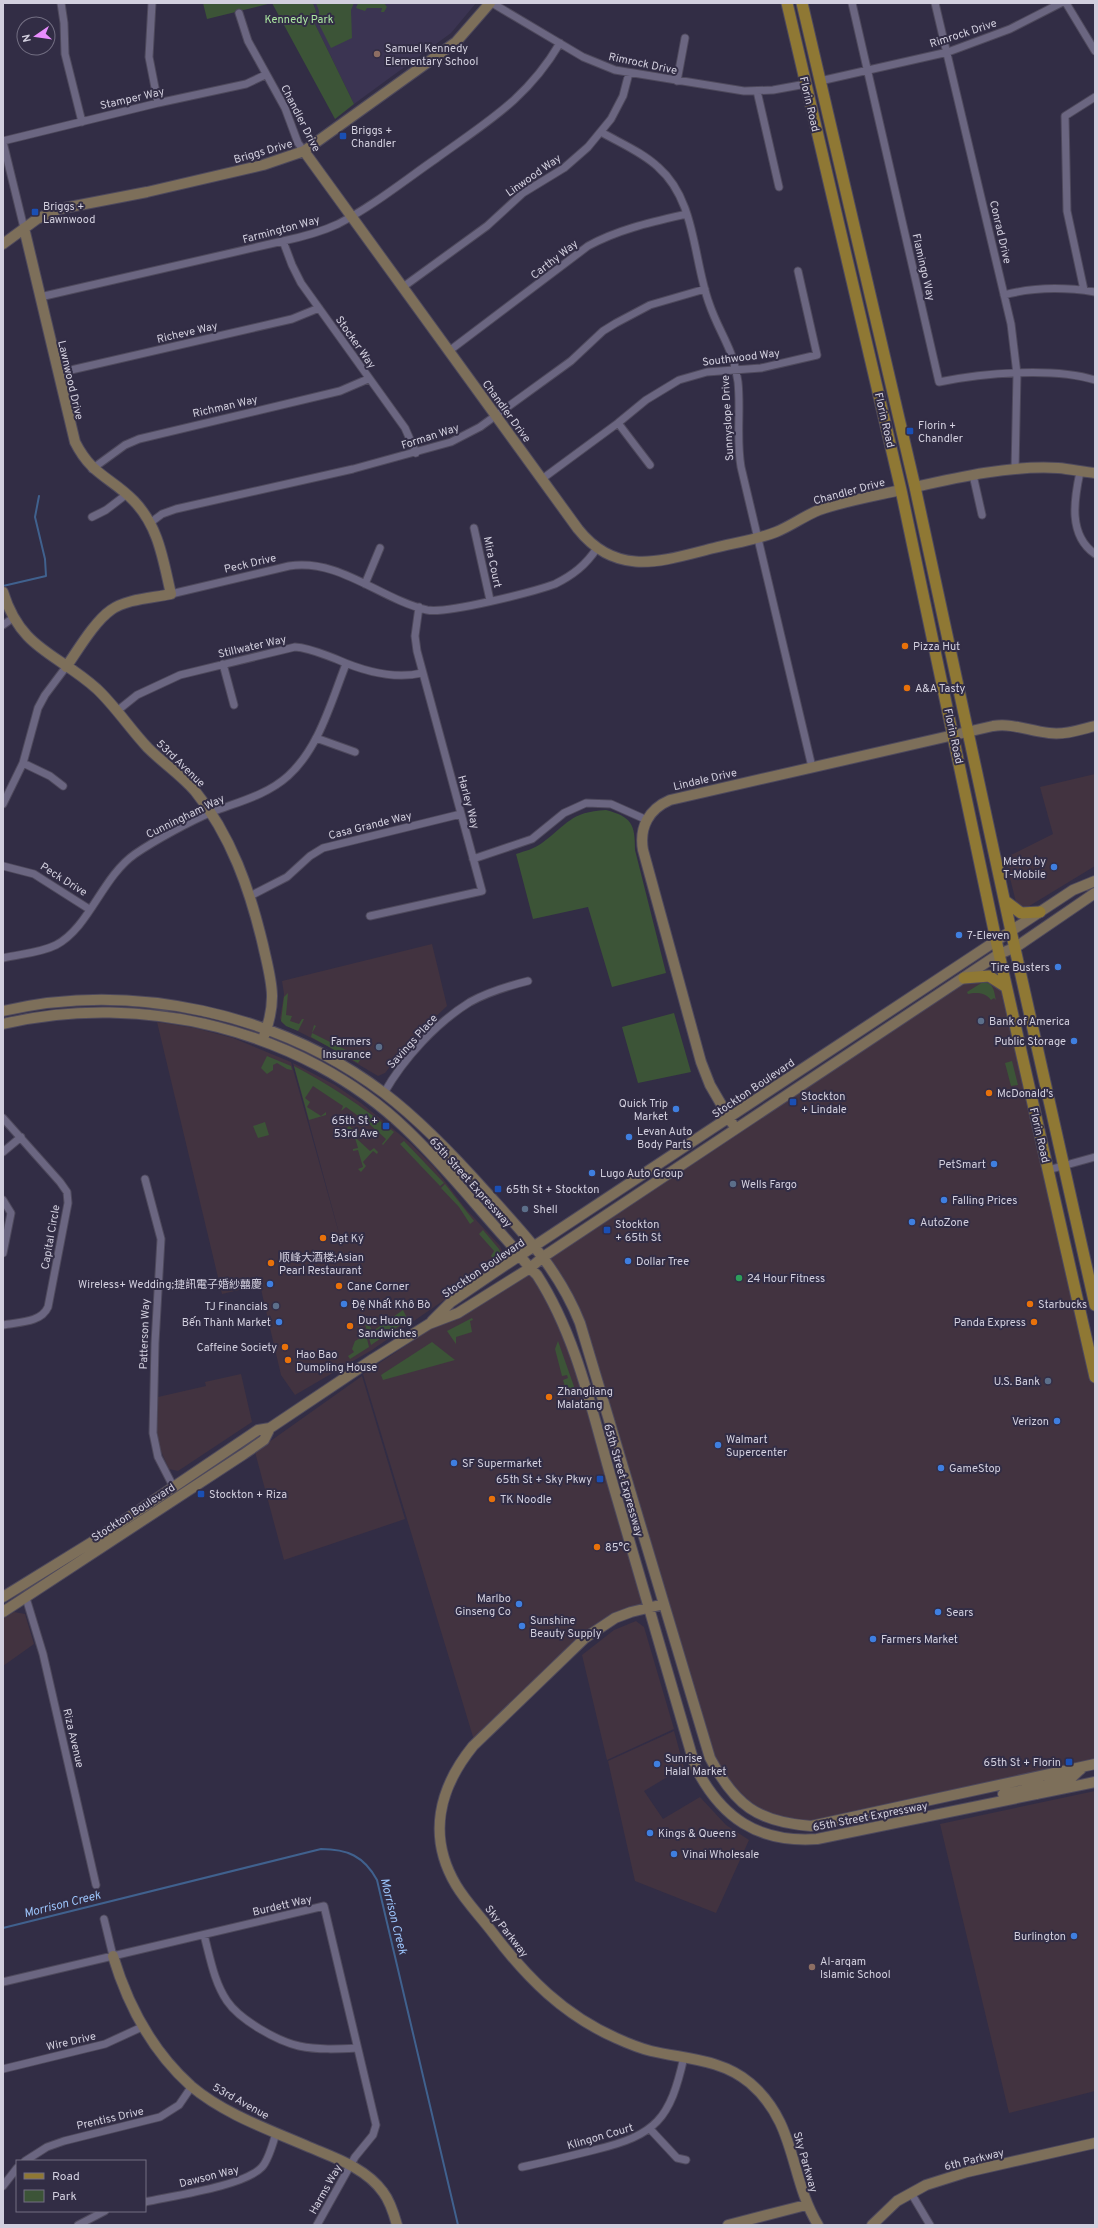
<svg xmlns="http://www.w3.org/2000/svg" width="1098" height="2228" font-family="Overpass,'Noto Sans SC',sans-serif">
<rect width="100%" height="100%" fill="#322d45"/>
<path fill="#423340" d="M1095,774V866L1026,908L1017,906L1005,858L1053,834L1040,787Z
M432,944L447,1006L410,1041L385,1073L378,1076L329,1047L282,1023L280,1018L284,994L282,981Z
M989,976L1006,987L1095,1375V1764L825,1824L773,1820L723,1782L577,1322L543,1264V1257L964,978Z
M157,1022L195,1028L233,1038L291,1062L345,1255L293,1063L335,1085L361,1103L409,1142L434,1167L465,1208L500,1246L504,1255L502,1260L372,1350L295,1395L281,1375L260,1285L222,1294Z
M527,1265L578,1359L648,1601L615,1615L474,1740L363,1374Z
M241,1374L252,1422L178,1471L169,1469L160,1449L157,1432L158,1397L206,1386L205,1382Z
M362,1376L405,1519L284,1560L255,1452Z
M14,1612L25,1614L34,1644L3,1666V1619Z
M636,1621L644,1627L674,1729L607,1760L582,1655L614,1630Z
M674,1731L684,1767L644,1791L663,1819L700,1797L726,1825L749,1840L716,1913L635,1881L608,1761Z
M1095,1791V2091L1009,2113L940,1824Z"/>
<path fill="#3b3452" d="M313,3H476L451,33L354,104L315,24L316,11Z"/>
<path fill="#3c5437" d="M203,3H313L316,11L315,24L354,104L335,119L272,3L207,19Z
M316,3H354L351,10L352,38L331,48L318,22L319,11Z
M358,3H384L387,7L384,12H381L382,8H367L365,11L356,8Z
M606,810C632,817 635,824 635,850L666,973L612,987L588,907L533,919L516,854C525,851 534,849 542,843C568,824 570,812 606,810Z
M983,982C994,983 994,991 996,1000L994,998L991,1000C986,992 974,992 968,994L967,992Z
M288,993L286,1015L292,1016L290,1021L299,1024L302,1019H304L298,1031L286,1026L281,1021L284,997Z
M674,1013L691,1072L638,1083L622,1027Z
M314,1025L316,1026L312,1033L352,1053L353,1051L358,1053L360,1051L364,1054L358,1063L311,1037Z
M267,1056L291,1066L292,1070L287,1069L277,1063L273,1065V1070L267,1074L261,1068Z
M1012,1061L1018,1085L1011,1086L1005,1063Z
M294,1066C330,1085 362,1106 394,1132L383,1145L382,1144L386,1139L367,1122L362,1127L365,1121L346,1107L341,1111L343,1106L313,1086L305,1098L310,1102L307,1107L321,1116L326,1112V1115L309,1120Z
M265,1122L269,1135L258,1138L253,1126Z
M349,1126L360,1135L357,1139L370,1151L374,1148L378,1152L377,1154L373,1151L363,1162L366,1166L361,1172L358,1169L363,1167L358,1150L353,1151V1149L358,1148L353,1131L348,1132L347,1128Z
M404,1141L444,1183L440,1186L400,1144Z
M445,1184L474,1221L470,1224L459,1207L441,1188Z
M483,1230L499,1249L501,1254L495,1261L491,1256L494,1251L479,1234Z
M403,1310L408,1320L371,1345L363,1317L373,1331Z
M472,1318L473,1320L470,1321L472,1332L456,1337V1344L447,1331Z
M366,1335L369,1347L350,1359L348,1356L354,1352L352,1349L355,1341Z
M558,1341L577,1395L568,1397L563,1380L568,1378L567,1375L562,1376L555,1349Z
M432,1342L455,1360L383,1380L381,1375Z"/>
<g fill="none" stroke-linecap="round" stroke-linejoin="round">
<path stroke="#40618e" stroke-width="2" d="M3,586L46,576L45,559L35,517L39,496
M3,1928L321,1849C347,1849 364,1856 377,1880L458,2225"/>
<defs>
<path id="street" d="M61,3L64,23L65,54L82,122
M152,3L149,57L158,103
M492,3L583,57L615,70L744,91L773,90L806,84
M852,3L939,382C983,373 1053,367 1095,380
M935,3L1011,324L1017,374L1015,470
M1066,3L1095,51
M239,13L248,41L285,108L298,143L304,151
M677,81L685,38
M820,81L948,52L1010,29L1061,3
M757,91L779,187
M601,132C620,143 642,152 658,167C696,200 693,259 709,303C719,333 734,349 738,382C741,411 736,438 741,467L812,767
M3,141L158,103L246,84L265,75
M3,142L24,228
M283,241L292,265L301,283L405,428L416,453
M403,287L487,226L523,193L564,168L588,147L611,119L623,96L629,73
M1084,290L1067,211L1065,116L1095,97
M1004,295C1034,287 1064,287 1095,292
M40,297L283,241C302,237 321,232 338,224C373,206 405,180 437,158C488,121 527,99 560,43
M449,351L588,246C619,229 652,222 687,214
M58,373L292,319L319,308
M618,423L650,465
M92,469L125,445L139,439L340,391L368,379
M1080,472C1074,500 1068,535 1095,554
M973,475L982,515
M542,479L618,423L646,400L679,380L707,372L761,368L817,355L798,271
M92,517L106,510L127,494
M150,523L162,514L176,509L353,469L451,442L480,427L571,361L603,331L616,323L650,305L705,289
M474,528L490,600
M365,584L380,548
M171,594L289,566C339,558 380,599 427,610C446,614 533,592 555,584C573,575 586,565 597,548
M3,625L13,618
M223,664L234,705
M117,711L137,695L180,675L295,647C310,648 322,654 336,659C363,671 393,680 422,673
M316,738L355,752
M23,763L50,776L63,786
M3,804L23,763L38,708L45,695L66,667
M473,859L532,839L564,813L586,803L611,804L647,820
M3,866L34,874L89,909
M250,896L287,877L310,856L323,848L461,814
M370,916L482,891L417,651L415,636L419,607
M3,958C20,954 40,953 56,945C89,928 102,877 135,854C154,841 190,821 212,812C238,802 267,795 288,776C319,748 331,702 346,664
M384,1093C404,1058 436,1023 470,1002C488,992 508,986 528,981
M3,1118L60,1182L67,1192L68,1203L48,1307C41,1323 18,1322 3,1325
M3,1152L21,1137
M1048,1170L1095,1157
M145,1179L161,1239L155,1343L153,1433L158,1457L174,1488
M3,1200L11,1213L3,1253
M26,1598L43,1654L96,1885
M104,1919L113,1956
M204,1935C210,1957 214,1982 227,2001C240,2020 277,2041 299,2046C318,2050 338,2049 357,2048
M3,1982L324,1906L376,2125L373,2135L355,2157L317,2225
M3,2069L105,2044L142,2027
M650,2129L677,2158L686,2160
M25,2161L47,2147L64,2141L160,2117L179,2105L192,2086
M522,2167C546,2162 570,2156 594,2150C657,2135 670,2119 684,2057
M3,2186L17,2168
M911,2193L930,2225
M145,2202C172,2196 245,2186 262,2167C269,2159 273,2143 276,2133
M78,2225L105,2211"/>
<path id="secondary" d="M304,151L578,529C617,578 662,561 714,548C734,543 756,540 776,532C791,526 804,516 819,510C845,501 874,496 901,490
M24,228L75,442C92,476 111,477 134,501C159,527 163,560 171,594C152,598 126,599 111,610C94,622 78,650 66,667
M3,244L37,219L59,209L147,192L263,165L304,151L456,42L490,3
M915,487C959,477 1013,465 1058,468C1071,469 1083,472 1095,473
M3,592C21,650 57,653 97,689C116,707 130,729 148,748C163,763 181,775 195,791C231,835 250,890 263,945C271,981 278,999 264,1036
M3,1011C132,981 278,1013 384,1093C422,1122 456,1158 488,1194C526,1236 559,1270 580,1323L710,1758C735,1805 757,1822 811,1826L1095,1764
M3,1024C141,991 303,1030 406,1129C442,1163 473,1202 506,1239C517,1251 525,1264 537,1275C577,1337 592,1412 612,1481C639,1576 667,1671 695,1766C721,1818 758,1843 817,1839L1095,1782
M732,1123L710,1085L701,1062L643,850C639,827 649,809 670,800L993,726C1013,723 1029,731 1049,733C1065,735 1079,730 1095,726
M440,1155L455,1170L468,1176
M432,1321L451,1302L495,1272L1073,890L1095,881
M3,1597L92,1542L258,1430L270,1428L373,1359L429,1324L458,1313L530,1268L543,1257L999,954L1016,947L1095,893
M664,1604L631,1612L615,1618L585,1638L473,1746C439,1788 427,1836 456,1885C466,1902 481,1917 493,1933C527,1978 564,2015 616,2038C627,2043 639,2048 651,2051C685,2059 722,2059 750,2083C797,2123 789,2177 818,2225
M3,1612L244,1454L264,1440L270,1428
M1003,1794C1019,1791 1032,1791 1040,1777
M1037,1794C1045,1779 1058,1785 1071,1778C1074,1776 1078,1771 1081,1769
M113,1956C128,2006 151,2050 191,2086C224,2114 270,2130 309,2147C335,2158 366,2168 383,2192C390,2201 394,2214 397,2225
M728,2225L806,2205
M872,2225L897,2201L926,2185L967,2172L1095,2143"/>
<path id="primary" d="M787,3L901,490L999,954L1095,1377
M802,3L915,487L1011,931L1095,1305
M1005,901L1021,913L1040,912
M964,978L989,976L1006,987"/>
</defs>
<use href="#street" stroke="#4e495c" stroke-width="9"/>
<use href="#secondary" stroke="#4e495c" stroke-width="12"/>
<use href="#primary" stroke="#4e495c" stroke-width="13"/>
<use href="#street" stroke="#6b6681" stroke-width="7"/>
<use href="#secondary" stroke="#7d6f5a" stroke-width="10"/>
<use href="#primary" stroke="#8f7834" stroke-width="11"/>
</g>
<g fill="#8d6e63" stroke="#322d45" stroke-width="1.5">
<circle cx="377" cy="54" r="4"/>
<circle cx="812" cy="1967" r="4"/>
</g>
<g fill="#1a4fb4" stroke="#322d45" stroke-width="1.5">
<rect x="339" y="132" width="8" height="8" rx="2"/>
<rect x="31" y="208" width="8" height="8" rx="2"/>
<rect x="906" y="427" width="8" height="8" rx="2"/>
<rect x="789" y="1098" width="8" height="8" rx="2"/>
<rect x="382" y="1122" width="8" height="8" rx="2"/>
<rect x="494" y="1185" width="8" height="8" rx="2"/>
<rect x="603" y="1226" width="8" height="8" rx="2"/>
<rect x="596" y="1475" width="8" height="8" rx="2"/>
<rect x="197" y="1490" width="8" height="8" rx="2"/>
<rect x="1065" y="1758" width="8" height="8" rx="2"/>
</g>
<g fill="#e8710a" stroke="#322d45" stroke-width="1.5">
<circle cx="905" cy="646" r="4"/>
<circle cx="907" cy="688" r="4"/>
<circle cx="989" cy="1093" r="4"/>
<circle cx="323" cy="1238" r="4"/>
<circle cx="271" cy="1263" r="4"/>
<circle cx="339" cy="1286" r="4"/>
<circle cx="1030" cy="1304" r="4"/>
<circle cx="1034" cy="1322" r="4"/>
<circle cx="350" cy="1326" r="4"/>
<circle cx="285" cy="1347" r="4"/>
<circle cx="288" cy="1360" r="4"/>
<circle cx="549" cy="1397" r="4"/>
<circle cx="492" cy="1499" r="4"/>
<circle cx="597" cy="1547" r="4"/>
</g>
<g fill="#3f7fe0" stroke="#322d45" stroke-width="1.5">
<circle cx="1054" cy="867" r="4"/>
<circle cx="959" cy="935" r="4"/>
<circle cx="1058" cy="967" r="4"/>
<circle cx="1074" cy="1041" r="4"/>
<circle cx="676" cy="1109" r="4"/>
<circle cx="629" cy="1137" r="4"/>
<circle cx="994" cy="1164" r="4"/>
<circle cx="592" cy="1173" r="4"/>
<circle cx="944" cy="1200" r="4"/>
<circle cx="912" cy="1222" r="4"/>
<circle cx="628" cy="1261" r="4"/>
<circle cx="270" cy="1284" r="4"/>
<circle cx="344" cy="1304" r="4"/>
<circle cx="279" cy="1322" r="4"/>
<circle cx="1057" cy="1421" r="4"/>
<circle cx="718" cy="1445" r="4"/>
<circle cx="454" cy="1463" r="4"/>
<circle cx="941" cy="1468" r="4"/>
<circle cx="519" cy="1604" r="4"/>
<circle cx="938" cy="1612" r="4"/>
<circle cx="522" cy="1626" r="4"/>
<circle cx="873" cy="1639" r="4"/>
<circle cx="657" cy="1764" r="4"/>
<circle cx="650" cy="1833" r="4"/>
<circle cx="674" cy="1854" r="4"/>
<circle cx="1074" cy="1936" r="4"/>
</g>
<g fill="#5c6f8a" stroke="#322d45" stroke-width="1.5">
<circle cx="981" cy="1021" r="4"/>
<circle cx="379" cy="1047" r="4"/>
<circle cx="733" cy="1184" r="4"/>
<circle cx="525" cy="1209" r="4"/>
<circle cx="276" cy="1306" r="4"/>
<circle cx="1048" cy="1381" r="4"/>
</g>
<circle fill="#2e9e5b" stroke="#322d45" stroke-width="1.5" cx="739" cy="1278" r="4"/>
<g text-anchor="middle" stroke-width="4" stroke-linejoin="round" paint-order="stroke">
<g font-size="11" fill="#ace7a1" stroke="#322d45">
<text x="299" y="23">Kennedy Park</text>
</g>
<g font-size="11" fill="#d2cfde" stroke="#322d45">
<text transform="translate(963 33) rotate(-18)" y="4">Rimrock Drive</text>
<text transform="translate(643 63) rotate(12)" y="4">Rimrock Drive</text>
<text transform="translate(132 98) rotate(-13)" y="4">Stamper Way</text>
<text transform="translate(810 104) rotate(77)" y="4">Florin Road</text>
<text transform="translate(301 118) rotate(63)" y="4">Chandler Drive</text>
<text transform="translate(263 151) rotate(-16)" y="4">Briggs Drive</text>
<text transform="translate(533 175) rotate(-35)" y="4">Linwood Way</text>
<text transform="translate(281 229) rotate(-15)" y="4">Farmington Way</text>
<text transform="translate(1001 232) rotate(77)" y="4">Conrad Drive</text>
<text transform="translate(554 259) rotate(-38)" y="4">Carthy Way</text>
<text transform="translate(924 267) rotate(77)" y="4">Flamingo Way</text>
<text transform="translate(187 332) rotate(-13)" y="4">Richeve Way</text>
<text transform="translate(356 342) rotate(55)" y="4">Stocker Way</text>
<text transform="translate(741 357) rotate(-7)" y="4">Southwood Way</text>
<text transform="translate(71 380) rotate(77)" y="4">Lawnwood Drive</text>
<text transform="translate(225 406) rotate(-13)" y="4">Richman Way</text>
<text transform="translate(507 411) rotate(54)" y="4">Chandler Drive</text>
<text transform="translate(727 418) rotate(-93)" y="4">Sunnyslope Drive</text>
<text transform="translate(885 420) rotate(77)" y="4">Florin Road</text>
<text transform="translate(430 436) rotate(-18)" y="4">Forman Way</text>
<text transform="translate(849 491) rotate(-15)" y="4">Chandler Drive</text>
<text transform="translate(493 562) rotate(78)" y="4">Mira Court</text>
<text transform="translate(250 563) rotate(-13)" y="4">Peck Drive</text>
<text transform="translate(252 646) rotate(-13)" y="4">Stillwater Way</text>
<text transform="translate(954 736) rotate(78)" y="4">Florin Road</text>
<text transform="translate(181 763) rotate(44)" y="4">53rd Avenue</text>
<text transform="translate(705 779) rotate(-13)" y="4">Lindale Drive</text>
<text transform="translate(469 802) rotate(75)" y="4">Harley Way</text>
<text transform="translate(185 816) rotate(-26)" y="4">Cunningham Way</text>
<text transform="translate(370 825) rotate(-14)" y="4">Casa Grande Way</text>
<text transform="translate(64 879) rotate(32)" y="4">Peck Drive</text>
<text transform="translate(412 1041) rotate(-48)" y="4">Savings Place</text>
<text transform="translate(753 1088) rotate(-34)" y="4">Stockton Boulevard</text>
<text transform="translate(1040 1135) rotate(77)" y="4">Florin Road</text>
<text transform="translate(471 1182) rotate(48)" y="4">65th Street Expressway</text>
<text transform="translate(50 1237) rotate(-80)" y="4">Capital Circle</text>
<text transform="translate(483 1268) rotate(-34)" y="4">Stockton Boulevard</text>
<text transform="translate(144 1334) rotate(-88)" y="4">Patterson Way</text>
<text transform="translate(624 1480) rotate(74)" y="4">65th Street Expressway</text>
<text transform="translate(133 1512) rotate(-33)" y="4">Stockton Boulevard</text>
<text transform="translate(74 1738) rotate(77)" y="4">Riza Avenue</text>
<text transform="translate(870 1816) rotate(-11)" y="4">65th Street Expressway</text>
<text transform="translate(282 1905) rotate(-13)" y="4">Burdett Way</text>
<text transform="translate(507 1931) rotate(52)" y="4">Sky Parkway</text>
<text transform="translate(71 2041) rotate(-13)" y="4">Wire Drive</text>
<text transform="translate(241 2101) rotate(29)" y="4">53rd Avenue</text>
<text transform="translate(110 2118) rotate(-13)" y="4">Prentiss Drive</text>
<text transform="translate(600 2136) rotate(-16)" y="4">Klingon Court</text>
<text transform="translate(974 2159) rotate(-14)" y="4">6th Parkway</text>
<text transform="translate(806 2162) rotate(74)" y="4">Sky Parkway</text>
<text transform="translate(209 2176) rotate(-14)" y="4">Dawson Way</text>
<text transform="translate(325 2189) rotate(-61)" y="4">Harms Way</text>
</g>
<g font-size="11" fill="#d2cfde" stroke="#322d45" text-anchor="start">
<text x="385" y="52">Samuel Kennedy<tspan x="385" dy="13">Elementary School</tspan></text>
<text x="351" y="134">Briggs +<tspan x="351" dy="13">Chandler</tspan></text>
<text x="43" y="210">Briggs +<tspan x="43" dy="13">Lawnwood</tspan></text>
<text x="918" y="429">Florin +<tspan x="918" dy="13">Chandler</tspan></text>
<text x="913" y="650">Pizza Hut</text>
<text x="915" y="692">A&amp;A Tasty</text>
<text x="1046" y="865" text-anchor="end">Metro by<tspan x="1046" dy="13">T-Mobile</tspan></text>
<text x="967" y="939">7-Eleven</text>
<text x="1050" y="971" text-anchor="end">Tire Busters</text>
<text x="989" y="1025">Bank of America</text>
<text x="371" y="1045" text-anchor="end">Farmers<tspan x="371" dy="13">Insurance</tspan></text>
<text x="1066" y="1045" text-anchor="end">Public Storage</text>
<text x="997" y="1097">McDonald's</text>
<text x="801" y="1100">Stockton<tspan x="801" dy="13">+ Lindale</tspan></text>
<text x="668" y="1107" text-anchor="end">Quick Trip<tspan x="668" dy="13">Market</tspan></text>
<text x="378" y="1124" text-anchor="end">65th St +<tspan x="378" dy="13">53rd Ave</tspan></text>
<text x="637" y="1135">Levan Auto<tspan x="637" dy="13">Body Parts</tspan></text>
<text x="986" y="1168" text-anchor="end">PetSmart</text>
<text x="600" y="1177">Lugo Auto Group</text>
<text x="741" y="1188">Wells Fargo</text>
<text x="506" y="1193">65th St + Stockton</text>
<text x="952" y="1204">Falling Prices</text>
<text x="533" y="1213">Shell</text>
<text x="920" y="1226">AutoZone</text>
<text x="615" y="1228">Stockton<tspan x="615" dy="13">+ 65th St</tspan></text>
<text x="331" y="1242">Đạt Ký</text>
<text x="279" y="1261">顺峰大酒楼;Asian<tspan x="279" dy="13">Pearl Restaurant</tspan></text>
<text x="636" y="1265">Dollar Tree</text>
<text x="747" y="1282">24 Hour Fitness</text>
<text x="262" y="1288" text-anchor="end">Wireless+ Wedding;捷訊電子婚紗囍慶</text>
<text x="347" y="1290">Cane Corner</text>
<text x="352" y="1308">Đệ Nhất Khô Bò</text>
<text x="1038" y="1308">Starbucks</text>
<text x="268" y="1310" text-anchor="end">TJ Financials</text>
<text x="358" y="1324">Duc Huong<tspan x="358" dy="13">Sandwiches</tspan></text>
<text x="271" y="1326" text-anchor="end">Bến Thành Market</text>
<text x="1026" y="1326" text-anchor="end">Panda Express</text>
<text x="277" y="1351" text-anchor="end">Caffeine Society</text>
<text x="296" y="1358">Hao Bao<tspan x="296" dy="13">Dumpling House</tspan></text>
<text x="1040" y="1385" text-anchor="end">U.S. Bank</text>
<text x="557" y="1395">Zhangliang<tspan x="557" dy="13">Malatang</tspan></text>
<text x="1049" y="1425" text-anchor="end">Verizon</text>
<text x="726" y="1443">Walmart<tspan x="726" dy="13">Supercenter</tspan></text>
<text x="462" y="1467">SF Supermarket</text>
<text x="949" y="1472">GameStop</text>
<text x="592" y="1483" text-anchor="end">65th St + Sky Pkwy</text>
<text x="209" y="1498">Stockton + Riza</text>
<text x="500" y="1503">TK Noodle</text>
<text x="605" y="1551">85°C</text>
<text x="511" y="1602" text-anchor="end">Marlbo<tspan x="511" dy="13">Ginseng Co</tspan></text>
<text x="946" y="1616">Sears</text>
<text x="530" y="1624">Sunshine<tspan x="530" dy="13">Beauty Supply</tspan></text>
<text x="881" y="1643">Farmers Market</text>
<text x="665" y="1762">Sunrise<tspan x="665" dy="13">Halal Market</tspan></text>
<text x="1061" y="1766" text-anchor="end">65th St + Florin</text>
<text x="658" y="1837">Kings &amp; Queens</text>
<text x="682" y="1858">Vinai Wholesale</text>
<text x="1066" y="1940" text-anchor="end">Burlington</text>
<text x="820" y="1965">Al-arqam<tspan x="820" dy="13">Islamic School</tspan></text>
</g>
<g font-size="12" font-style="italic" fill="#9bc3fa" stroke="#322d45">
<text transform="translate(62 1904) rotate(-14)" y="4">Morrison Creek</text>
<text transform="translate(394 1916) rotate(76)" y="4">Morrison Creek</text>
</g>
</g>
<rect width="1098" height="2228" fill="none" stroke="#d2cfde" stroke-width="8"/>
<rect x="16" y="2160" width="130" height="52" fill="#322d45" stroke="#726e82"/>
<rect x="24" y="2173" width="20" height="6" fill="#8f7834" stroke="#726e82"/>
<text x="52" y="2180" font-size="12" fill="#d2cfde">Road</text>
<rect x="24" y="2190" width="20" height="12" fill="#3c5437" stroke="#726e82"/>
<text x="52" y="2200" font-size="12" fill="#d2cfde">Park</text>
<g transform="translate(36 36) rotate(257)"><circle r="19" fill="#322d45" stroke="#726e82"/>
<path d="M0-3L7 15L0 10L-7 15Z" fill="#e98dfe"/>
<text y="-6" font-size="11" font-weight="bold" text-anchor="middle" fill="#d2cfde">N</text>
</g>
</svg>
